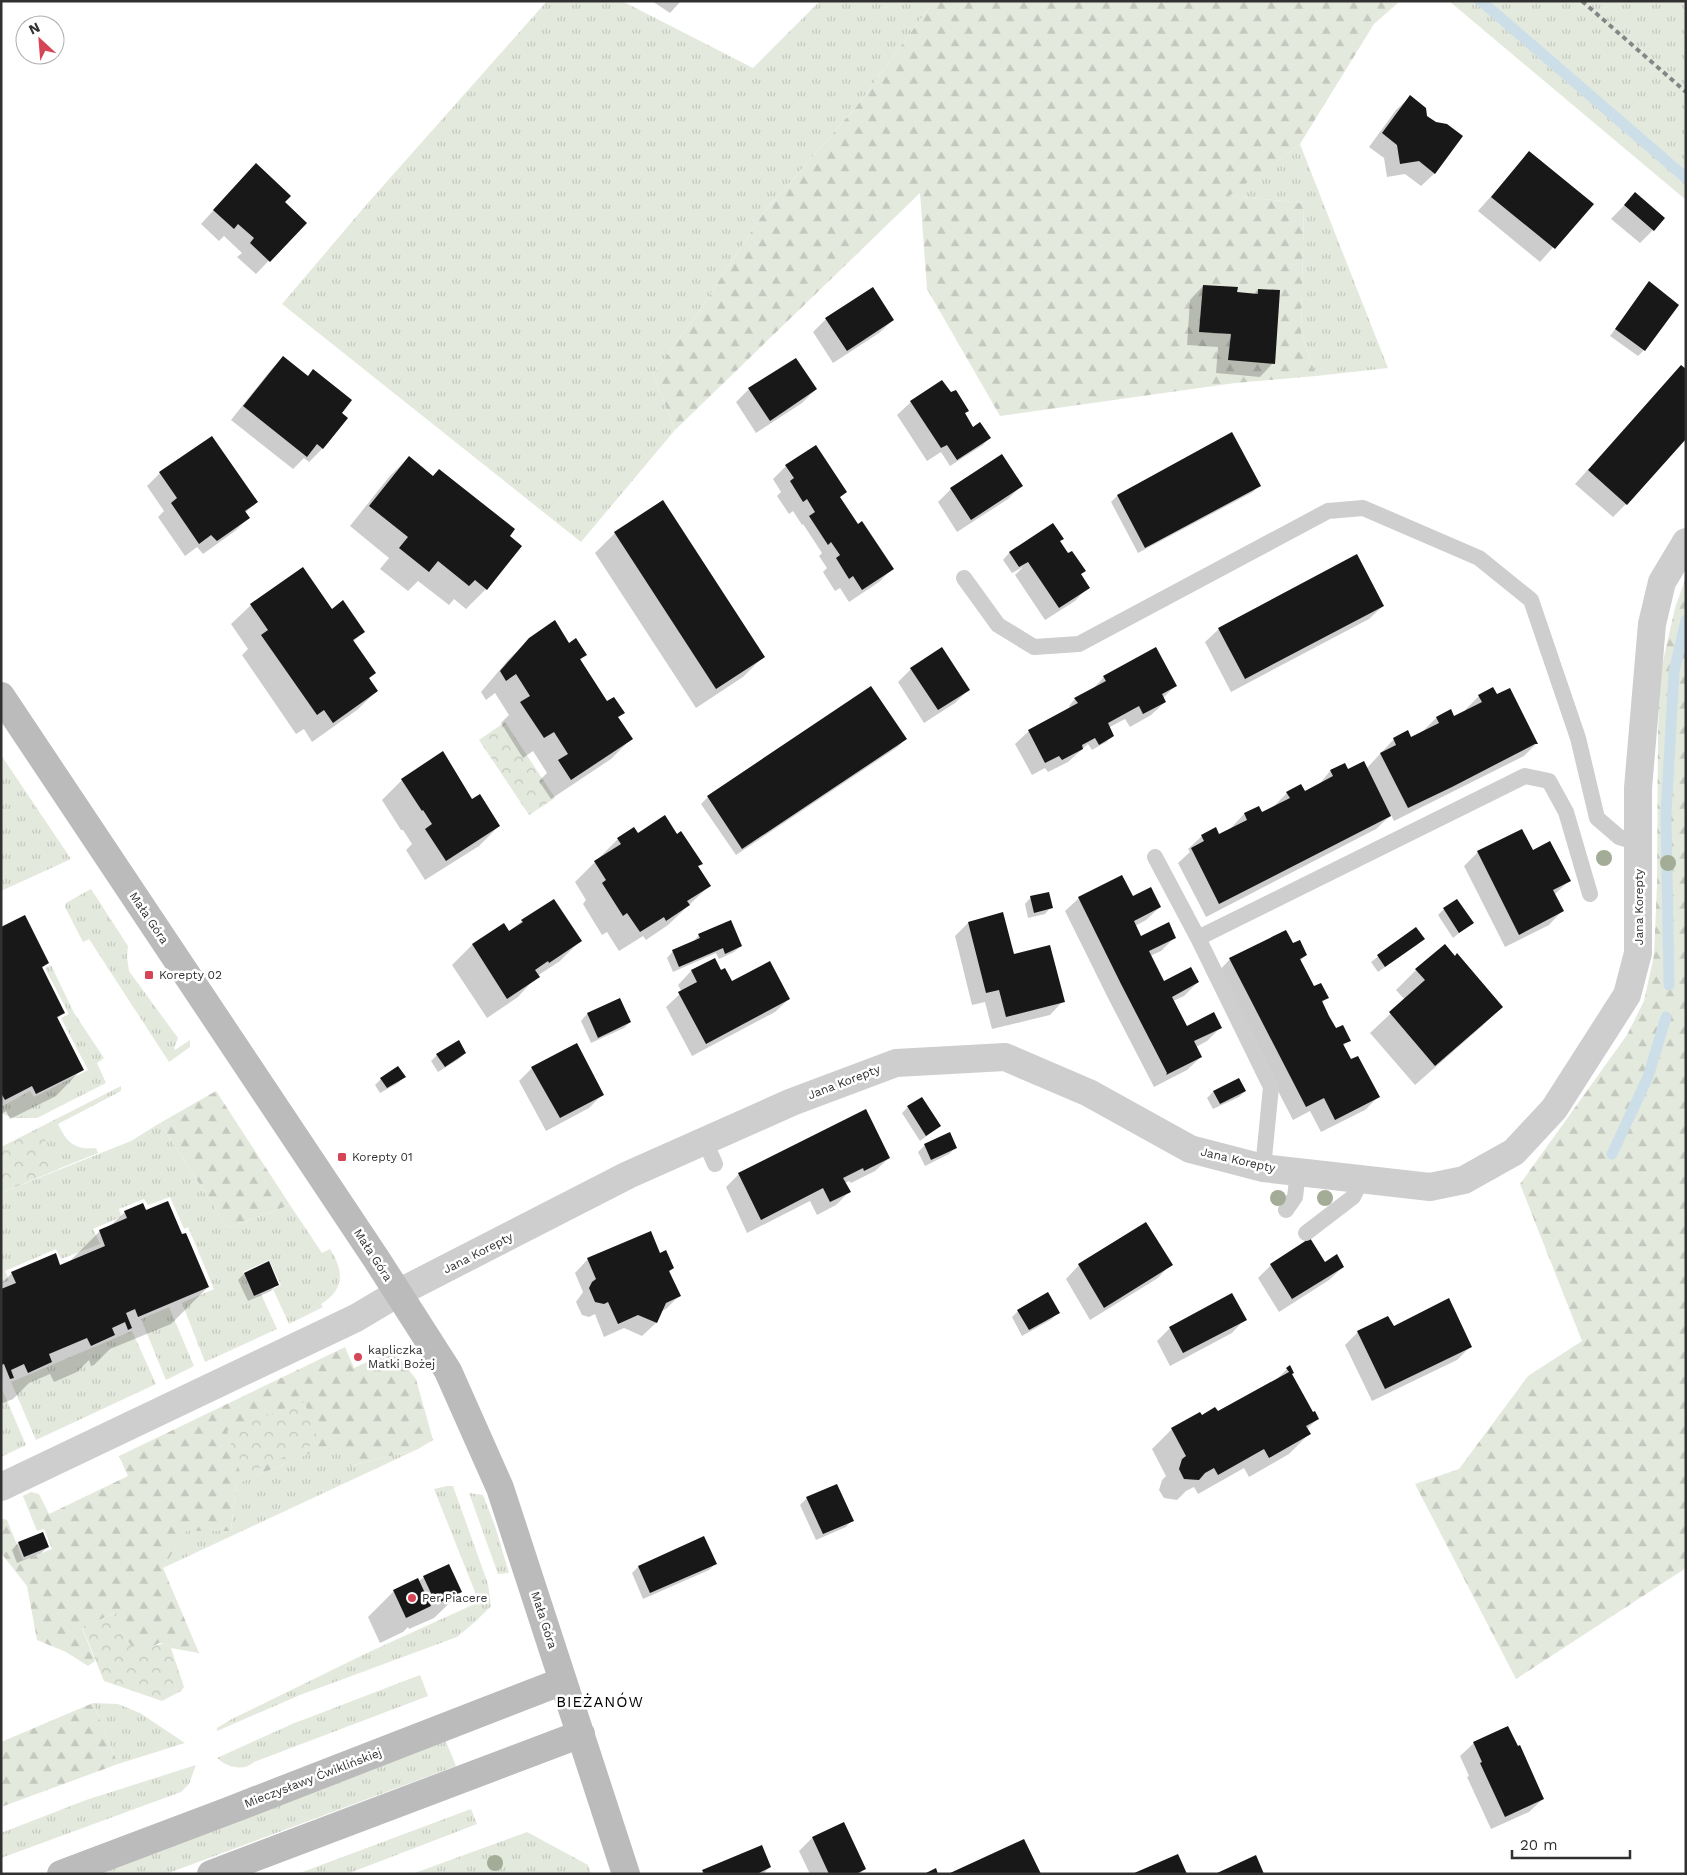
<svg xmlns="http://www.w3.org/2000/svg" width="1687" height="1875" font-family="'Work Sans',sans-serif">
<defs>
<pattern id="grass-tufts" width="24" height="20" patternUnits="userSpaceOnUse" patternTransform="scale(1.25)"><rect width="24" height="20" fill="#e4e9dd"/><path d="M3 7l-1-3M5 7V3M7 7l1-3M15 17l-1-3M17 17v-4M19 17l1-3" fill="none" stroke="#c4c8be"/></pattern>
<pattern id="forest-firs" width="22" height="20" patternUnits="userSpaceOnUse" patternTransform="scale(1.25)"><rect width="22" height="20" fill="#e4e9dd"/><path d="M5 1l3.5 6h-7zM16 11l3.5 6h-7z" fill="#c4c8be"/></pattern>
<pattern id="park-crowns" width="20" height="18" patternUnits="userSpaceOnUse" patternTransform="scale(1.25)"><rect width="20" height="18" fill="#e4e9dd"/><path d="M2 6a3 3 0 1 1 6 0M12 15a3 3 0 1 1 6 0" fill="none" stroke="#c4c8be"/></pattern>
</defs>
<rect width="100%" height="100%" fill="#fff"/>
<path fill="url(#grass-tufts)" d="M547,1H622L753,68L820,1H934L857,106L765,211L692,322L653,374L675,430L581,542L282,304L367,204Z
M1449,1H1686V200Z
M1300,144L1388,368L1316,376L1301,332L1304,203L1228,196Z
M1,755L71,859L1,891Z
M91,889L128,946L127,957L129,971L178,1038L174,1048L175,1050L190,1040V1047L169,1062L89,939L83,942L65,907L66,903Z
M51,965L74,1013L104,1058L97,1063L106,1083L37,1118H13L1,1113V1107L30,1091L34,1097L88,1070L61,1018L69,1014L45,968Z
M121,1086V1091L58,1124C67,1143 75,1150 96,1148L98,1153L1,1192V1147Z
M160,1123L228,1228L290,1205L322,1253L330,1249C344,1270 345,1290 321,1304L323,1307L289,1324L273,1289L281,1285L269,1260L243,1272L254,1297L261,1294L277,1329L205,1362L182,1303L214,1289L188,1227L184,1229L170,1197L148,1205L144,1199L119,1209L121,1217L93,1229L100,1244L61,1259L56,1249L5,1271L9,1280L1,1284V1193L131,1141Z
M169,1307L194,1366L166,1380L141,1319Z
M132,1331L156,1384L36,1440L11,1382Z
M1,1387L26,1445L1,1457Z
M341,1440L350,1466L418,1449L163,1568L186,1530L231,1531L236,1484Z
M447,1486H453L488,1584L491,1606L476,1621L457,1637L300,1695L217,1731V1728L230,1720L369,1652L479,1602L434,1489Z
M469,1493L483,1495L495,1526L509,1573L498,1574Z
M420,1675L428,1696L254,1762C243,1772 227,1767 217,1758L292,1724Z
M93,1703L118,1704L140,1713L185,1743L118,1764Z
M445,1739L456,1766L166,1874H88Z
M196,1765L189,1784L181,1792L1,1858V1833L86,1800Z
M471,1809L477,1824L347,1874H297Z
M527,1832L588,1865L591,1874H412Z"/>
<path fill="url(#forest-firs)" d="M934,1H1400L1374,24L1300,144L1229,196L1304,203L1301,332L1316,376L1235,383L1000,416L927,289L920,193L675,430L653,374L692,322L765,211L857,106Z
M1686,577V1568L1516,1679L1415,1484L1459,1469L1528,1376L1582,1341L1520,1184L1627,1035L1644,1001L1654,955L1657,885L1658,730L1661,670L1675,608Z
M216,1091L290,1205L228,1228L160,1123Z
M345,1347L354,1368L393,1350L416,1379L433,1440L418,1449L350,1466L340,1441L236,1484L231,1531H186L163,1568L199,1653L171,1648L166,1644L159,1643L143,1652L135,1651L127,1640L115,1613L82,1628L95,1661L88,1666L66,1652L37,1640L27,1586L1,1553V1518L7,1520L23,1560L52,1549L44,1529L37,1531L23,1496L31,1492L39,1494L49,1514L128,1476L119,1456Z
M93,1703L118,1764L1,1807V1742Z"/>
<path fill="url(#park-crowns)" d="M505,722L555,798L529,815L479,740Z
M40,1129L59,1169L1,1193V1148Z
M304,1401L319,1442L241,1476L227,1431Z
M116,1613L127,1640L135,1651C147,1652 154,1643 166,1644L171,1648L184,1687L181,1691L162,1701L104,1681L82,1627Z"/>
<path fill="#0003" d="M652,1H681L670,13Z
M1410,97L1435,173L1421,186L1405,174L1387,177L1384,158L1369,147L1396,110Z
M1529,153L1592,204L1540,262L1478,211Z
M243,178L283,202L305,223L256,274L237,257L242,253L224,236L219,241L201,224Z
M1635,194L1653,230L1640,243L1611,219Z
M1649,283L1644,350L1638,356L1610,336Z
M1203,286L1236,293L1254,295L1259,290L1273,363L1260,377L1216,373L1218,347L1187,345L1190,300Z
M826,319L893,320L879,333L833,363L813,332Z
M283,357L347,418L322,449L309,462L304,458L293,469L231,420L270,371Z
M1681,366L1626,504L1613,517L1575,484Z
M749,389H816L802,403L756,433L736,402Z
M911,402L964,414L972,429L989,438L983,445L950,466L941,452L927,461L897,415Z
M1232,434L1259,485L1253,492L1138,553L1111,502L1117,496Z
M409,457L433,477L486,589L466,609L454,599L449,605L418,581L408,591L380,569L389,558L350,526L389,477Z
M786,466L845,492L839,498L856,523L892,569L879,582L849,602L840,588L835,591L823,572L827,568L819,556L822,553L803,524L802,525L793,511L789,514L777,496L781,492L773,479Z
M160,473L257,502L245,513L248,518L235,531L203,554L197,547L185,556L158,517L164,511L147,486Z
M1021,486L1008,499L957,532L938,502L951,489Z
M1053,525L1058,542L1067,555L1084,571L1080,575L1088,587L1075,601L1045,620L1015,575L1023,567L1012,573L1003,560L1009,553Z
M615,533L763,657L743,677L696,708L595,553Z
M251,605L331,611L364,631L353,642L374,673L369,679L377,691L357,710L312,742L304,729L296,734L242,655L248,649L231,624Z
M1383,606L1369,619L1231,692L1205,642L1219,629Z
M530,639L569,644L585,655L580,661L607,703L623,713L617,718L631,739L611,759L551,799L539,781L547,773L533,751L523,758L501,723L509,715L495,693L486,700L481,692L509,659Z
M911,669L969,689L955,703L924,723L898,682Z
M1104,677L1175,686L1163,698L1165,702L1151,715L1130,727L1125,719L1108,728L1113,736L1106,742L1092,750L1088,744L1068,762L1048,772L1045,768L1032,775L1015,744L1029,731L1070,709L1069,706L1075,699L1091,691Z
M871,688L905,739L899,746L736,855L701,804L708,797Z
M1493,689L1537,743L1524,756L1394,821L1391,815L1376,829L1206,917L1178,863L1190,852L1188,849L1202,836H1219L1232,829L1231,828L1244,814L1258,807L1262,814L1274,807V806L1287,793L1304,792L1318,786L1330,771L1344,764L1347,771L1366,769L1394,739L1407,732L1411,739L1423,731L1436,718L1450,710L1454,717L1466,711L1465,710L1479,696Z
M443,753L472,801L499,826L479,846L425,880L406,850L412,844L403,830H401L382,800L402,780Z
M1521,831L1532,852L1569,881L1554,895L1562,911L1549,925L1505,947L1464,866L1478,852Z
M637,835L677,836L701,863L697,867L709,886L668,925L646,940L643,936L619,951L607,932L602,935L583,904L586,900L575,882L618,839Z
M1031,897L1051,907L1045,914L1028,918L1025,904Z
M1079,898H1132L1160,907L1146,920L1135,926L1141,938L1175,937L1161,951L1150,956L1163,983L1198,982L1184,996L1173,1001L1186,1028H1220L1207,1041L1196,1047L1201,1057L1187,1070L1154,1087L1108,998L1065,911Z
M1444,909L1472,923L1453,938L1438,915Z
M522,921L580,941L560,961L537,976L518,997L487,1018L452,965L472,945L503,925L508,932Z
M968,923L1063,1001L1050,1015L992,1029L985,1002L972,1005L955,936Z
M1,928L48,963L41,969L63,1013L57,1019L82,1069L56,1096L10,1119L6,1111L1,1114Z
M1416,928L1423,939L1417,945L1378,972L1371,962Z
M699,935L741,946L734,952L719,959L716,953L673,972L667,958L673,951L693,942Z
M1292,945L1306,955L1300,961L1314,988L1327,997L1322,1003L1335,1030L1349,1040L1343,1046L1351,1061L1378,1097L1365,1110L1321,1132L1310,1111L1293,1120L1217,973L1230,959Z
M714,960L721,972L732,983L789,999L775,1012L692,1056L666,1007L682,992L678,985L691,971Z
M1416,970L1501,1007L1481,1027L1415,1085L1370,1033L1405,1000L1396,990Z
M620,1000L630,1022L624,1028L591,1043L581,1021L587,1014Z
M465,1053L459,1059L438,1072L431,1061L437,1055Z
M532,1068L603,1094L589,1108L546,1131L519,1081Z
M404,1077L398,1083L380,1093L375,1085L381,1079Z
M1239,1079L1245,1091L1239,1097L1213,1109L1207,1098L1213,1092Z
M908,1107L940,1126L920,1141L902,1113Z
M949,1134L955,1148L949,1154L925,1166L918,1152L925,1145Z
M889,1158L875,1171L851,1183L849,1181L845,1183L849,1192L836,1205L817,1215L810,1201L747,1233L726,1187L739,1174Z
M125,1212H146L181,1235L208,1287L171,1324L110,1349L94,1365L91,1366L89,1360L77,1372L54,1382L50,1374L29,1383L13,1399L1,1404V1284L12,1273L60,1267L68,1263L100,1231L109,1227Z
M660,1254L673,1268L669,1272L679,1296L666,1309L660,1312L656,1323L642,1336L624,1328L604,1337L595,1314L589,1317L582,1315L576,1302L583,1292L575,1273L588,1259Z
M1325,1263L1343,1267L1329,1280L1279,1312L1258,1278L1271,1265Z
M1171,1264L1158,1278L1090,1320L1066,1279L1079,1265Z
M244,1274L277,1284L271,1291L248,1301L238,1280Z
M1018,1311L1058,1312L1052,1319L1022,1336L1012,1317Z
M1245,1319L1232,1333L1170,1366L1157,1341L1170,1328Z
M1393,1327L1470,1347L1457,1360L1372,1401L1345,1345L1358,1332Z
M1287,1369L1313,1414L1318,1418L1307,1429L1309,1434L1289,1454L1249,1477L1244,1468L1198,1494L1194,1487L1186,1491L1177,1500L1164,1498L1159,1490L1162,1480L1166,1476L1152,1449L1172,1429L1200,1414L1202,1416L1217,1413L1274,1382Z
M836,1485L852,1520L846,1527L816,1540L800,1505L807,1498Z
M43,1534L48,1547L41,1553L17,1563L12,1550L18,1543Z
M704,1538L715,1564L709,1570L643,1599L632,1573L638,1567Z
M424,1577L461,1592L434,1618L409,1629L408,1627L403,1632L380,1643L368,1617L394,1591L418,1582Z
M1474,1743L1517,1748L1543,1799L1529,1812L1491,1829L1467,1777L1469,1776L1460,1756Z
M812,1838L864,1869L859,1874H810L799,1851Z
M770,1867L763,1874H701L703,1872Z"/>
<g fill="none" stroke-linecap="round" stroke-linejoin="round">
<path stroke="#ccdfe8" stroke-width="11" d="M1481,1L1686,178
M1669,985L1666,815L1674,672L1686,620
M1612,1154L1648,1077L1666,1017"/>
</g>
<path fill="#181818" d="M1410,95L1426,108L1427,116L1436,122L1447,124L1463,136L1435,174L1419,161L1400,164L1397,145L1382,133Z
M1529,151L1594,204L1555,249L1491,197Z
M256,163L291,196L285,202L307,223L270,262L250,243L254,238L238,224L234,229L213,210Z
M1635,192L1665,218L1654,231L1624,205Z
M1649,281L1679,305L1645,351L1615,329Z
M1203,285L1238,287L1237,292L1258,294V289L1280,290L1275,364L1228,360L1231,334L1199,332Z
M873,287L894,320L847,351L825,318Z
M283,356L308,376L313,369L352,400L342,413L348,418L323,449L317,444L307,457L243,406Z
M796,358L817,389L770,421L748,388Z
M1681,365L1686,369V439L1627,505L1588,470Z
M942,380L951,392L956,390L969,411L965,413L973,427L980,422L991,438L957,460L947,445L941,448L910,401Z
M1232,432L1261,486L1145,548L1117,495Z
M212,436L258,502L245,511L250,518L217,541L211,535L199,544L171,503L177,498L159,472Z
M816,445L847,492L840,497L858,524L862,521L894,569L862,590L853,576L849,579L836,558L840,555L831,542L828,545L809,516L815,512L807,499L803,502L790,481L794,478L785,465Z
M1002,454L1023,486L971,520L950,488Z
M409,456L433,476L439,469L515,529L510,536L522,546L487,590L475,580L469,586L438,561L429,572L399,548L408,537L369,506Z
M663,500L765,657L716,689L614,532Z
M1053,523L1064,539L1060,541L1068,553L1072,551L1086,571L1081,574L1090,588L1059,608L1028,562L1019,567L1009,552Z
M1357,554L1384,606L1245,679L1218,628Z
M303,567L332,609L343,600L365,632L353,640L376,673L369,678L378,691L333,723L324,710L317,715L261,635L268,630L250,604Z
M555,620L569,643L576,638L587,655L580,659L607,701L614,697L625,713L618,717L633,739L571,780L558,760L568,754L554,732L544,738L520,702L530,696L516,674L506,681L500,671L529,638Z
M942,647L970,690L938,710L910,668Z
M1156,647L1177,686L1162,694L1166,702L1143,714L1139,706L1108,723L1114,736L1099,745L1095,738L1082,745L1083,749L1062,760L1059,756L1045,763L1028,730L1078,703L1074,698L1106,681L1103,676Z
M871,686L907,739L742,849L707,796Z
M1493,687L1497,694L1510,688L1538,744H1535L1452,787L1408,808L1380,753L1396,745L1393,738L1408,730L1411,737L1439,723L1436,717L1451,709L1454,716L1482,702L1478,695Z
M443,751L472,799L480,794L500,826L446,861L425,829L432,824L423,810L422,811L401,779Z
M1364,761L1391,816L1219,904L1191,848L1204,841L1201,835L1216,827L1219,834L1247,820L1244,813L1259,806L1262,812L1290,798L1286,792L1301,784L1305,791L1333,776L1330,770L1345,763L1348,769Z
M665,815L677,834L681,831L703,864L698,866L711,886L687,901L690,905L666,921L664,917L640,932L627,913L623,916L602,883L606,880L594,861L621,844L617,838L634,827L638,833Z
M1522,829L1533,850L1550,841L1571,881L1553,890L1564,911L1519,935L1477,851Z
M1122,875L1133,896L1151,887L1161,907L1134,921L1141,936L1169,922L1176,938L1149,951L1164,981L1191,967L1199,982L1172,997L1187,1026L1214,1012L1222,1028L1194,1041L1202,1057L1166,1075L1167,1073L1121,984L1078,897Z
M1049,892L1053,908L1034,913L1030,896Z
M554,899L582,941L549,963L548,961L535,970L540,977L507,999L472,944L504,923L509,931L523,922L521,920Z
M1457,899L1474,923L1459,933L1443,908Z
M1003,912L1014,954L1050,945L1065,1002L1006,1017L999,990L986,993L968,922Z
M25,915L49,963L42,967L65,1013L57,1017L84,1070L36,1094L32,1086L5,1100L1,1093V927Z
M731,920L742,946L725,954L723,948L679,967L672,950L700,938L698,934Z
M1416,927L1425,939L1385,967L1377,955Z
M1286,930L1293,943L1300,940L1307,955L1300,959L1314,986L1321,983L1329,998L1322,1001L1329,1016L1336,1028L1343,1025L1351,1041L1343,1044L1351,1059L1358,1056L1380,1097L1335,1120L1324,1098L1306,1107L1229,958Z
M1445,944L1455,956L1457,953L1503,1007L1435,1066L1389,1012L1425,980L1415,969Z
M715,958L721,970L725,968L732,981L770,961L790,999L706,1044L678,992L697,982L691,970Z
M620,998L631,1022L598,1038L587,1013Z
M459,1040L466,1053L445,1067L436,1054Z
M577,1043L604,1095L560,1118L531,1067Z
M398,1066L406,1077L387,1088L380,1078Z
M1239,1078L1246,1091L1220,1104L1213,1091Z
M922,1097L941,1126L926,1136L907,1106Z
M866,1109L890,1158L864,1171L863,1168L843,1178L851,1192L830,1202L823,1188L761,1220L738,1173Z
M950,1132L957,1148L931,1160L924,1144Z
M168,1201L182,1234L186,1233L209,1287L138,1317L135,1309L126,1313L132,1328L128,1330L125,1322L112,1328L115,1335L91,1346L87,1338L49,1354L52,1362L28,1373L24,1364L11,1370L14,1378L10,1379L4,1364L1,1365V1289L16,1283L11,1272L56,1253L60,1265L105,1246L99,1230L127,1218L124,1211L143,1203L146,1210Z
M1146,1222L1173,1265L1104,1308L1078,1264Z
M651,1231L660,1253L666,1250L674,1268L669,1271L681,1296L666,1303L657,1323L638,1315L618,1324L608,1302L604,1304L595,1302L589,1288L592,1282L596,1279L587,1258Z
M1310,1238L1325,1262L1337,1254L1344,1267L1292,1299L1270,1264Z
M269,1261L279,1285L254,1296L244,1273Z
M1048,1292L1060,1313L1029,1330L1017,1310Z
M1232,1293L1247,1320L1183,1353L1169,1327Z
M1449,1298L1472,1347L1385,1389L1357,1331L1388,1316L1394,1326Z
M1290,1365L1294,1373L1292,1374L1313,1412L1315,1411L1319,1419L1306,1426L1311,1434L1269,1458L1264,1449L1218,1475L1214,1468L1205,1473L1199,1480L1184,1479L1179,1469L1182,1459L1186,1456L1171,1428L1200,1412L1202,1415L1215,1407L1218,1411L1289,1372L1286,1368Z
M837,1484L854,1521L823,1534L806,1497Z
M43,1532L49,1547L24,1557L18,1542Z
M704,1536L717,1564L650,1593L638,1566Z
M449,1564L462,1592L436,1604L423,1576Z
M418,1578L431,1606L406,1618L393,1590Z
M1508,1726L1518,1746L1520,1745L1544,1799L1505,1817L1480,1763L1482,1762L1473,1742Z
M844,1822L866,1869L856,1874H829L812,1837Z
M1024,1839L1041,1874H948Z
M762,1845L771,1867L757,1874H704L702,1870Z
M1178,1854L1187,1874H1132Z
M1256,1855L1264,1874H1215Z
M936,1868L938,1874H924Z"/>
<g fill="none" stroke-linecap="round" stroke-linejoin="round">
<path stroke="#cecece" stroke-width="16" d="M964,578L998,625L1034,647L1079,644L1328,511L1363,508L1479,558L1531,600L1578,738L1597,818L1619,837L1639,843
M1155,857L1198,938L1271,1087L1263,1168
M1198,938L1525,776L1549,781L1566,812L1590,894
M705,1141L715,1164
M1286,1210L1295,1197L1298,1172
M1306,1233L1353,1197L1362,1179"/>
<path stroke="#cecece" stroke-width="28" d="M1,1487L356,1318L398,1293L628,1175L792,1102L896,1063L1005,1057L1089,1093L1190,1149L1263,1168L1430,1187L1464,1180L1514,1152L1554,1109L1627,995L1638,953V788L1652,624L1662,582L1686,542"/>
<path stroke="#bbb" stroke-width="28" d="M1,696L377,1260L448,1371L500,1488L626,1874
M61,1874L228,1811L563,1681
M211,1874L581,1734"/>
<path stroke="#868686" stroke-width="4" stroke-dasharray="5 4" stroke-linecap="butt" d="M1582,1L1686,92"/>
</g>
<g fill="#a2ac97">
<circle cx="1604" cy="858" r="8"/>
<circle cx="1668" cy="863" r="8"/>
<circle cx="1278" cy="1198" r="8"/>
<circle cx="1325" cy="1198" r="8"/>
<circle cx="495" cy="1863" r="8"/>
</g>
<g fill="#d64556" stroke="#fff" stroke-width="2">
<rect x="144" y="970" width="10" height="10" rx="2.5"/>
<rect x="337" y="1152" width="10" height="10" rx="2.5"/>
<circle cx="358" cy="1357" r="5"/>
<circle cx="412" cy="1598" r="5"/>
</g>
<g text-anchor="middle" stroke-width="5" stroke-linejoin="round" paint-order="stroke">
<g font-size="12" fill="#313131" stroke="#fff">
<text transform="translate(1639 907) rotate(-90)" y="4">Jana Korepty</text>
<text transform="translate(149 918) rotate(56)" y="4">Mała Góra</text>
<text transform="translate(844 1082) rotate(-21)" y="4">Jana Korepty</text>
<text transform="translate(1238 1160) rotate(13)" y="4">Jana Korepty</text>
<text transform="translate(478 1253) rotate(-27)" y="4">Jana Korepty</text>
<text transform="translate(373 1255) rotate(57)" y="4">Mała Góra</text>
<text transform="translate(544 1620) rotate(72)" y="4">Mała Góra</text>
<text transform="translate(313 1778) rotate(-21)" y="4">Mieczysławy Ćwiklińskiej</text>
</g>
<g font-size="12" fill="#313131" stroke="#fff" text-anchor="start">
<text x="159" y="979">Korepty 02</text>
<text x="352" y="1161">Korepty 01</text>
<text x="368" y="1354">kapliczka<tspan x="368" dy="14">Matki Bożej</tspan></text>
<text x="422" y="1602">Per Piacere</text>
</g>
<g font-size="15" letter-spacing="1" fill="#000" stroke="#fff">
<text x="600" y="1707">BIEŻANÓW</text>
</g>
</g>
<rect width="1687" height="1875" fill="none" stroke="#313131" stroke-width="5"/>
<g transform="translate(40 40) rotate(334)"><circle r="24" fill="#ffffff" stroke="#adadad"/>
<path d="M0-4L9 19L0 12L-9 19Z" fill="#d64556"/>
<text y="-8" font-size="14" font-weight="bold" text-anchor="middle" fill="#313131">N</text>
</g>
<path d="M1512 1850v8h118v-8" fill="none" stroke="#313131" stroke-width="2.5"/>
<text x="1520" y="1850" font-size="15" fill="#313131" stroke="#ffffff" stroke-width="4" paint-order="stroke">20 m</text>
</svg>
